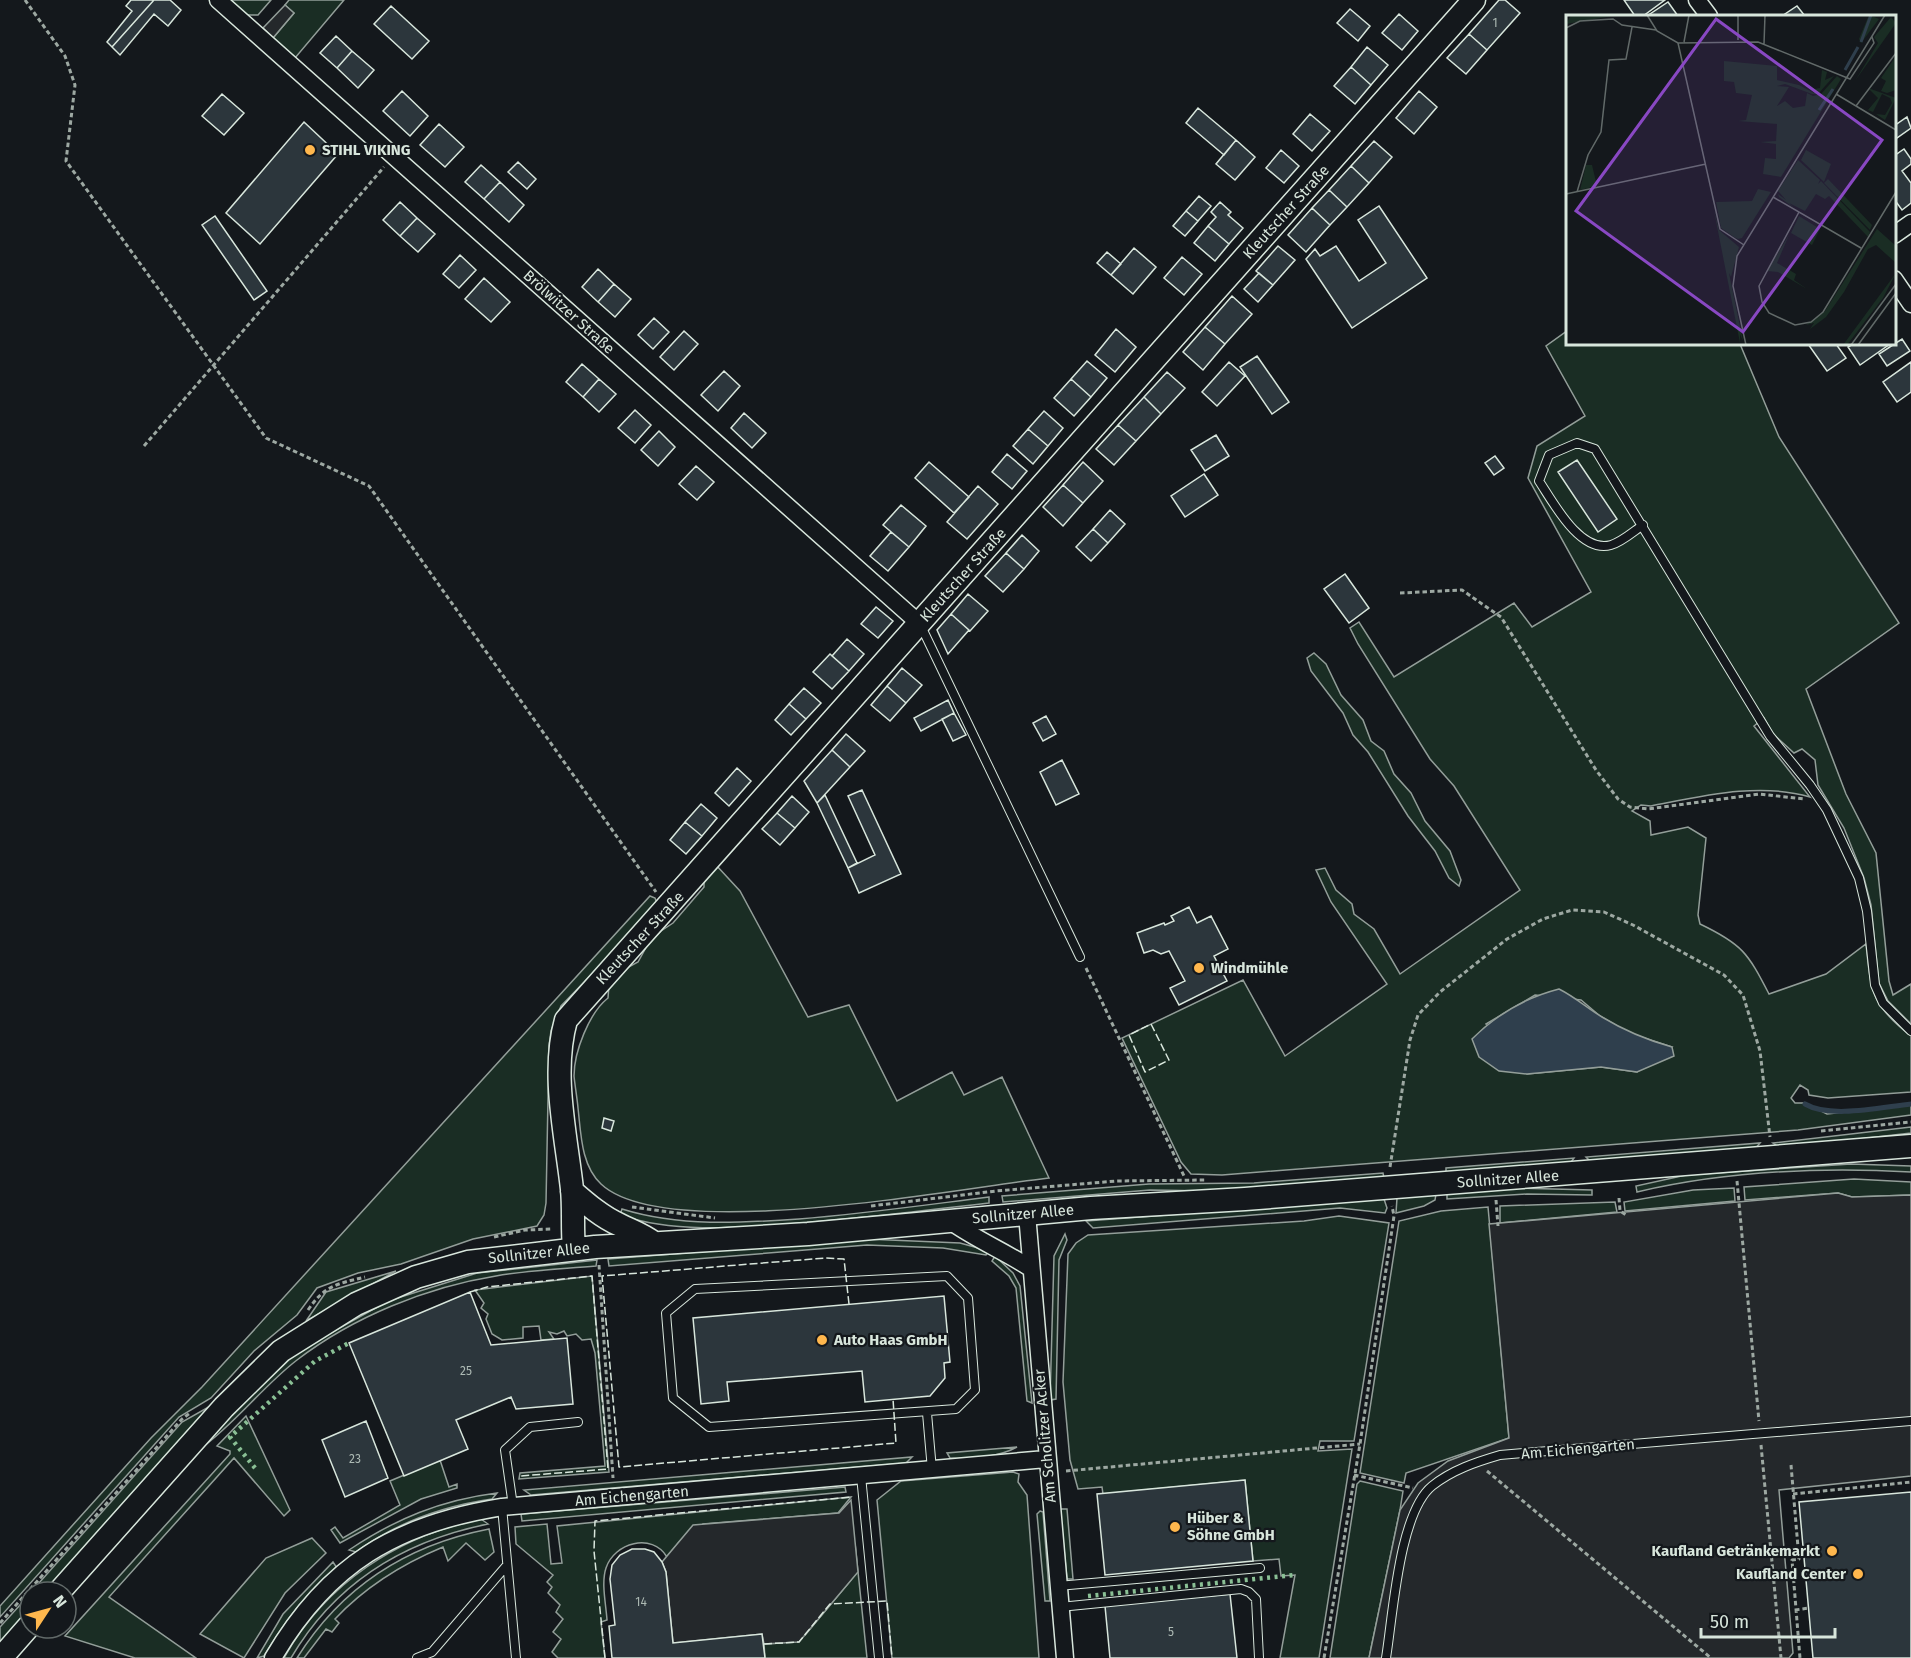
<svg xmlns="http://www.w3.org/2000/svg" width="1911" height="1658" font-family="'Fira Sans',sans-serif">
<rect width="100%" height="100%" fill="#14181c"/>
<path fill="#1a2d24" stroke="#939e99" stroke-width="1.5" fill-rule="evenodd" d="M226,0H271L258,15H242Z
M289,0H344L295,58L273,38L294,13L285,5Z
M1567,331L1568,344H1740L1779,437L1899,623L1806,689L1846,794L1876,853L1889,981L1893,995L1911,984V1024L1888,1001L1879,983L1871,905L1864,878L1844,828L1818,785L1815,760L1802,749L1794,753L1773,734L1764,718L1754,726L1810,797C1759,782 1703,796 1651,806L1641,805L1632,811L1650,821L1651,835L1688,827L1706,838L1698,915L1700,924C1742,944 1748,953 1769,994L1826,974L1866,944C1871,992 1871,1005 1911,1036V1092L1828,1098L1809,1095L1808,1090L1800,1085L1791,1098L1795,1103H1805L1827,1114L1911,1105V1115L1798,1130L1222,1175L1191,1174L1181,1162L1122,1038L1243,980L1285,1056L1387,984L1331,902L1316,870L1325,868L1336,890L1352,904L1354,914L1374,929L1400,974L1520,890L1454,786L1430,759L1358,644L1350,628L1359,622L1394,677L1514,603L1532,627L1591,592L1528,478L1537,446L1585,416L1546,346ZM1535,995L1581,1000L1600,1016L1629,1033L1672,1047L1637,1072L1601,1067L1527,1074L1486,1024Z
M1314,653L1326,664L1341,695L1363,720L1371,741L1384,751L1394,774L1411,793L1425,821L1450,851L1461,880L1459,886L1449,878L1435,851L1408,816L1368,752L1353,735L1343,713L1311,671L1307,658Z
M716,865L740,891L808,1017L849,1005L897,1101L952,1072L964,1095L1002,1077L1049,1178C959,1188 666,1245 601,1184C581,1165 581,1134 578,1108C577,1097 575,1086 574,1076C574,1052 589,1013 608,998L609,985L623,970L638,962L648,944L661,931L673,923L704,887V876Z
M650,896L655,898L658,906L561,1006L551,1031L549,1046L546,1203L544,1215L537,1226L473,1239L401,1264L358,1273L317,1288L297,1315L254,1351L211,1398L179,1417L0,1617V1606L151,1438L202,1387Z
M1911,1127V1133L1780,1148L1773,1143Z
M1760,1143L1754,1150L1592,1163L1586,1157Z
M1574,1158L1569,1165L1446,1174V1168Z
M1851,1164L1911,1166V1172C1820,1167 1726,1171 1637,1192L1636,1186L1686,1175Z
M1383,1173L1384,1178L1212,1191L1150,1190L1003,1202L1002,1196L1149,1184L1254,1183Z
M1854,1179L1911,1182V1195L1852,1197L1838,1193L1745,1200L1744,1187Z
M1509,1188L1592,1190V1195L1527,1194L1447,1199V1194Z
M1734,1188L1735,1201L1625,1211L1624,1202L1693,1190Z
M1436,1194L1435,1200L1424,1206L1396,1213L1397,1198Z
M989,1197V1203C922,1211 855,1219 788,1224C735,1228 672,1233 620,1215L622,1209C680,1227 740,1223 799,1219C862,1214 925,1205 989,1197Z
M1384,1199L1387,1208L1385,1213L1340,1208L1093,1228L1086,1221Z
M1615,1202L1617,1212L1500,1223V1206Z
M1488,1207L1509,1438L1406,1473L1404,1483L1360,1473L1399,1221L1441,1211Z
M1339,1216L1389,1223L1354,1441H1320L1318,1451L1352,1449L1319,1658H1280L1295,1575L1281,1576L1279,1559L1253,1561L1245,1480L1103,1494L1102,1487L1078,1489L1070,1460L1063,1382L1068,1254L1076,1243L1088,1235L1304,1221Z
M1065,1234L1067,1240L1059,1260L1056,1399L1050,1400L1054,1256Z
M866,1239L960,1243L989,1251L986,1255L943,1248L867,1245L609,1266L608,1259Z
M995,1256L1013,1273L1020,1286L1032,1403L1027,1401L1016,1288L1009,1276L992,1261Z
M597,1260L596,1266C563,1269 529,1270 496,1276C427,1287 353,1317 297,1360C262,1387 235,1424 200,1449L234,1409L291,1355L388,1301L477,1273Z
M396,1271L306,1321L326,1292Z
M592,1276L609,1472L519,1479L520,1473L605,1466L595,1353L591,1339L582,1340L576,1334L567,1336L564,1331L557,1334L549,1332L554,1339L541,1340L539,1326L523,1327V1338L502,1340L492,1334L486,1319L488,1314L481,1308L484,1303L475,1290Z
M214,1404L47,1592H31L182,1422Z
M246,1416L290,1510L284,1516L234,1458L109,1597L196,1658H135L65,1636L230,1454V1451L217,1446Z
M1017,1447C999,1457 971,1460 950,1458L947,1453Z
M912,1457L906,1463L531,1495L524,1490Z
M440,1460L449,1487L457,1484V1488L421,1499L340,1543L331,1530L335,1527L343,1538L400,1505L390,1481Z
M1013,1472L1019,1474L1018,1482L1027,1495L1039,1658H892L877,1500L901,1481Z
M1360,1481L1403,1491L1400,1510L1369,1658H1330L1357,1484Z
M845,1487L846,1492L522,1521L521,1514Z
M497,1493L492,1499C443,1506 396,1523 356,1552L349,1550C395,1519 441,1500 497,1493Z
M851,1497L838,1513L703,1524L680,1541L667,1557C652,1532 614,1543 606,1568C601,1583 606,1604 607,1620L601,1622L605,1658H558L552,1652L561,1639L553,1632L563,1619L556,1612L560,1605L548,1593L552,1587L547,1582L553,1575L516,1544L515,1527L547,1524L551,1564L562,1563L557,1526Z
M1060,1509H1067L1073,1579H1067Z
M1040,1511L1043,1512L1050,1601H1045L1037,1514Z
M481,1519L488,1524C404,1541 335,1583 291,1658H284C326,1583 398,1536 481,1519Z
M489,1529L494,1552L485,1560L466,1543L448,1561L443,1547C402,1564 365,1587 335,1619L339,1623L332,1632L326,1629L304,1658H297C342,1586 407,1545 489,1529Z
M312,1538L326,1553L285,1593L244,1658L200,1634L266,1558Z
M855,1543L867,1658H765L764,1644L781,1643L805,1635L851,1580Z
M333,1562L337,1568C306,1592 284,1622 264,1656L257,1658L283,1614Z
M30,1594V1611L0,1645V1627Z"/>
<path fill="#24282b" stroke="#939e99" stroke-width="1.5" d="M285,5L294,13L273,38L263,28Z
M1838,1193L1852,1197L1911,1195V1476L1779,1490L1793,1653L1789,1658H1369L1400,1510L1418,1483L1448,1461L1509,1438L1489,1224Z
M851,1500L858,1572L799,1642L764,1644L762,1634L673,1643L666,1572L662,1562L693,1525L839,1513Z"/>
<path fill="#2f3f4d" stroke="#939e99" stroke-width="1.5" d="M1559,989C1575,997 1587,1008 1602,1017C1625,1031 1647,1040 1672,1047L1674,1056L1637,1072L1601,1067L1527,1074L1499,1071L1479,1057L1472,1039C1497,1014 1524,998 1559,989Z"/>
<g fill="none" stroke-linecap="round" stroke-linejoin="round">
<path stroke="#2f3f4d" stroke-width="5" d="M1805,1104C1830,1119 1882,1107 1911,1104"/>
</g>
<path fill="#2c363c" stroke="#d8e6dc" stroke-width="1.5" d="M131,0H154L112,47L107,42L132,11L126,6Z
M154,0H170L181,10L168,26L154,14L120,55L112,47Z
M1499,0H1505L1520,13L1487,50L1469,34Z
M1624,0H1665L1643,16H1635Z
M1668,2L1678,16H1647Z
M391,6L429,41L412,59L374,24Z
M1797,6L1805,16H1782Z
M1350,9L1370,26L1358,41L1337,23Z
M1399,14L1418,31L1402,50L1382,33Z
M1469,34L1487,50L1466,74L1447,58Z
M336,36L352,51L337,68L320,53Z
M1367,47L1388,65L1371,85L1351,67Z
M352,51L374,70L358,88L337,68Z
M1351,67L1371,85L1355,104L1334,86Z
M402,91L428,116L410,136L383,111Z
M1419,91L1437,107L1414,134L1396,118Z
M222,94L244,113L224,135L202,116Z
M1198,108L1236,140L1224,155L1186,123Z
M1310,114L1330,131L1312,151L1293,134Z
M1907,117L1911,128L1894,140V126Z
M304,122L338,154L260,244L226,213Z
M439,124L464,147L445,167L420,145Z
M1236,140L1255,157L1235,180L1216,164Z
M1374,141L1392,157L1369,183L1351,166Z
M1904,149L1911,159V164L1902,171L1911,183V203L1902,210L1894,199V156Z
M1281,150L1299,166L1284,183L1266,168Z
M518,162L536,179L527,189L508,172Z
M481,165L500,182L484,199L465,182Z
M1351,166L1369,183L1347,207L1329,190Z
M500,182L524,205L509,222L484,199Z
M1329,190L1347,207L1330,225L1312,208Z
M1199,196L1211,206L1198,221L1186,211Z
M400,202L417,218L400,236L383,220Z
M1220,202L1231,212L1228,215L1243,228L1229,244L1208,226L1216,217L1211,212Z
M1379,206L1427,278L1352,328L1306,259L1315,249L1320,256L1336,246L1359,281L1386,263L1358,220Z
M1312,208L1330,225L1306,252L1288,235Z
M1186,211L1198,221L1185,236L1173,226Z
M215,216L267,291L254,300L202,225Z
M417,218L435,234L418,252L400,236Z
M1208,226L1229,244L1215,261L1194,243Z
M1278,246L1295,260L1273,285L1256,271Z
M1134,248L1156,267L1133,294L1111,275Z
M1107,252L1121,264L1111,275L1097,263Z
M460,255L476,270L459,288L443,274Z
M1182,257L1202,274L1184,295L1164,278Z
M598,269L614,284L598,302L582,287Z
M1259,273L1273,285L1258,302L1244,289Z
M484,278L510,302L491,322L465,299Z
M614,284L631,299L615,317L598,302Z
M1232,296L1252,314L1225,344L1205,327Z
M654,318L669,332L653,349L638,335Z
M1205,327L1225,344L1203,370L1183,352Z
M1116,329L1136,347L1115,372L1095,355Z
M684,331L698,344L674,370L660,357Z
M1902,339L1910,351L1887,366L1879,354Z
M1808,344H1836L1846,358L1827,371Z
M1853,344H1890L1860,365L1848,347Z
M1257,356L1289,402L1272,414L1240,367Z
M1087,361L1107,378L1091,397L1071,379Z
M1229,362L1245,376L1217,406L1202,392Z
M1911,362V392L1897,402L1883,382Z
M582,364L599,379L583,397L566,382Z
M724,371L740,386L718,411L701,395Z
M1167,372L1185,388L1161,414L1144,397Z
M599,379L616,394L599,412L583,397Z
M1071,379L1091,397L1074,416L1054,398Z
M1144,397L1161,414L1136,441L1118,425Z
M635,410L651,425L635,443L618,428Z
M1044,411L1063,428L1048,446L1028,429Z
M744,413L766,433L752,448L731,428Z
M1118,425L1136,441L1114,465L1096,449Z
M1028,429L1048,446L1033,464L1013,446Z
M659,431L675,447L658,466L641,450Z
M1216,435L1229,456L1205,471L1191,450Z
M1007,454L1027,471L1012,489L992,472Z
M1495,456L1504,468L1494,475L1485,463Z
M1577,460L1617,519L1598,532L1558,472Z
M929,462L969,497L954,513L915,478Z
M1083,462L1103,481L1083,503L1063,485Z
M696,466L714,482L697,500L679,484Z
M1204,474L1218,495L1185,517L1171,496Z
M1063,485L1083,503L1063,526L1043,507Z
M978,486L998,504L967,539L947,522Z
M901,505L926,526L909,547L883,525Z
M1110,510L1125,524L1108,543L1093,529Z
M1093,529L1108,543L1091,561L1076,547Z
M891,532L909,547L888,571L870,556Z
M1022,535L1039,551L1024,569L1006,553Z
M1006,553L1024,569L1003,592L985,576Z
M1345,574L1369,608L1349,623L1324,589Z
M968,594L988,611L970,631L951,614Z
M876,607L893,621L878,638L861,624Z
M951,614L969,630L948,654L937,630Z
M847,639L864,654L849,671L832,656Z
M830,654L849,671L832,689L813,672Z
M902,668L922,685L906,703L887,686Z
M887,686L906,703L890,721L871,705Z
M804,688L821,703L806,719L789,704Z
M948,700L954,713L921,731L914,718Z
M789,704L806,719L791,735L775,720Z
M954,713L966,735L953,741L942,719Z
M1046,716L1056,734L1043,741L1033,723Z
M846,734L865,751L850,767L832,750Z
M832,750L850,767L817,803L804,781Z
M1062,760L1079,794L1056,805L1040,772Z
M737,768L751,781L729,806L715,793Z
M862,790L901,874L859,893L848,868L875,855L848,796Z
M825,795L857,863L848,868L817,803Z
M792,796L809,812L795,828L777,813Z
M701,804L717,818L702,836L685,822Z
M777,813L795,828L780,845L762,829Z
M685,822L702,836L686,854L670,840Z
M1189,907L1197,923L1211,916L1228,949L1214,956L1227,981L1179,1005L1170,988L1185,981L1169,951L1161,954L1153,950L1144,953L1137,933L1164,923L1165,925L1174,921L1171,916Z
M604,1118L614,1121L611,1131L602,1128Z
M470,1292L491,1345L567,1338L573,1404L516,1409L511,1397L456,1420L468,1449L404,1476L349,1343Z
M944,1296L950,1362L944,1363L945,1378L930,1396L865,1402L862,1371L727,1382L729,1401L701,1404L693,1318Z
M366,1421L388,1478L345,1497L322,1440Z
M1245,1480L1253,1561L1105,1575L1097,1494Z
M1911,1492V1658H1813L1799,1502Z
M632,1549H645L654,1552L662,1562L666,1572L673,1643L762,1634L765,1658H612L609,1626L615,1625L610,1579L612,1565L620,1555Z
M1230,1594L1237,1658H1110L1105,1606Z"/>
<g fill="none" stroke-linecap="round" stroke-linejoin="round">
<defs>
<path id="lane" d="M1643,525C1634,531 1622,542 1611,545C1580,554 1553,502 1539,481L1549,455L1577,443L1595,449L1770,736L1810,785L1827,810L1859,878L1867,911L1875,985L1883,1003L1911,1031
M920,624L1080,957
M947,1276L968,1298L975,1390L956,1409L709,1427L673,1398L666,1313L695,1289Z
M927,1413L932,1470
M861,1476L879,1658
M513,1506L505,1450L530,1427L578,1422
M502,1507L516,1658
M1058,1586L1260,1568
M1060,1607L1241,1589L1249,1592L1256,1599L1259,1658
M417,1658L432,1652L507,1565
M1386,1658C1393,1615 1399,1513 1432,1486C1452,1470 1476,1462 1500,1455L1911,1421"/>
<path id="street" d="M218,0L920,624
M1697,0L1709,16
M1894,235L1911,223
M1894,279L1911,304
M1027,1214L1065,1658
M950,1221C975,1239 1004,1251 1030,1268
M273,1658C328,1564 396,1524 502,1507L1046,1459"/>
<path id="secondary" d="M572,1191C587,1204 602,1217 620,1225C632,1231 642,1234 654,1243
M574,1248C572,1229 574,1209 572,1189C566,1135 551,1073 566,1020L1474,0
M59,1592L224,1407L281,1351L356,1304L416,1277L468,1262L595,1247L808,1234L1091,1208L1245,1199L1911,1146
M1,1658L30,1625"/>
</defs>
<use href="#lane" stroke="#d8e6dc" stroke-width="10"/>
<use href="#street" stroke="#d8e6dc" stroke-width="19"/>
<use href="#secondary" stroke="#d8e6dc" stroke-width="25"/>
<path stroke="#9da8a2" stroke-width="3" stroke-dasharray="4.5 3" stroke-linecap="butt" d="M25,0L65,56L75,85L66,161L266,438L369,486L656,892
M144,446L384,167
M1400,593L1462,590L1501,617L1596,770L1618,799L1630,807L1648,809L1759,794L1804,799
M1086,968L1185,1178
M1821,1131L1911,1122
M1390,1167L1410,1040L1418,1015L1440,992L1507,939L1543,919L1572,910L1604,912L1633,925L1724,975L1743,995L1760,1051L1770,1137
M1737,1181L1759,1421
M1619,1198L1620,1211L1626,1215
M1496,1200L1498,1226
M871,1206L996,1191L1116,1181L1205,1180
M632,1207L715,1218
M494,1237L525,1230L553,1229
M599,1265L613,1478
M308,1310C325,1285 337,1284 365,1277
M1761,1445L1781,1658
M1791,1465L1799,1559L1792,1560L1800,1658
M1066,1471L1360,1444
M1487,1471L1711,1658
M1354,1475L1413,1488
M1793,1494L1911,1482
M1795,1610L1809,1608
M0,1623L182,1419L190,1413
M1324,1658L1360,1444L1394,1216L1392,1206"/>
<use href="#lane" stroke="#14181c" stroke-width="8"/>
<use href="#street" stroke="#14181c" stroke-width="16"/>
<use href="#secondary" stroke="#14181c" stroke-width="22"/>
<path stroke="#8ac095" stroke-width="4.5" stroke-dasharray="3 4.5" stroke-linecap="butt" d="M255,1468L230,1437L315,1361L349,1343
M1088,1596L1295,1575"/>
<path stroke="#d8e6dc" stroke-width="1.5" stroke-dasharray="8 3" stroke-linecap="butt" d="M1151,1024L1169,1060L1145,1072L1129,1035Z
M470,1292L487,1287L592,1276L608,1469L520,1476
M849,1304L844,1259L825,1258L602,1276L619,1467L896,1443L893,1399
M764,1644L799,1642L830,1604L887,1601L892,1658
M605,1658L594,1551L595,1521L851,1497"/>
</g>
<g fill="#ffb74d" stroke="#14181c" stroke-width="2">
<circle cx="310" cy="150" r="6"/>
<circle cx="1199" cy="968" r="6"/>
<circle cx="822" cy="1340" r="6"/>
<circle cx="1175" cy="1527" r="6"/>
<circle cx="1832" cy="1551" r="6"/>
<circle cx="1858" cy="1574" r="6"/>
</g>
<g text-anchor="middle" stroke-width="4.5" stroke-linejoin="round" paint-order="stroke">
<g font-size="12" fill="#adbab4">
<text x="1495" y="27">1</text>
<text x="466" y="1375">25</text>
<text x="355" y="1463">23</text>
<text x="641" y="1606">14</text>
<text x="1171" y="1636">5</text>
</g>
<g font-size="15" font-weight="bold" fill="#d8e6dc" stroke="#14181c" text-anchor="start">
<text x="322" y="155">STIHL VIKING</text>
<text x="1211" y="973">Windmühle</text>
<text x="834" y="1345">Auto Haas GmbH</text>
<text x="1187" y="1523">Hüber &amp;<tspan x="1187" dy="17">Söhne GmbH</tspan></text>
<text x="1820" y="1556" text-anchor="end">Kaufland Getränkemarkt</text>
<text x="1846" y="1579" text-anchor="end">Kaufland Center</text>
</g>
<g font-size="15" fill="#d8e6dc" stroke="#14181c">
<text transform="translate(1286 212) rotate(-48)" y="5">Kleutscher Straße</text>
<text transform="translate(569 312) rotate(42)" y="5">Brölwitzer Straße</text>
<text transform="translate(963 575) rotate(-48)" y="5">Kleutscher Straße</text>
<text transform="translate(640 938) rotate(-47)" y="5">Kleutscher Straße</text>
<text transform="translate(1508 1179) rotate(-4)" y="5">Sollnitzer Allee</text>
<text transform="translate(1023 1214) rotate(-5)" y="5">Sollnitzer Allee</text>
<text transform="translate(539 1253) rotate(-6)" y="5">Sollnitzer Allee</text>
<text transform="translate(1045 1436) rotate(-95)" y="5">Am Scholitzer Acker</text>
<text transform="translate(1578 1449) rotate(-5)" y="5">Am Eichengarten</text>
<text transform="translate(632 1496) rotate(-5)" y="5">Am Eichengarten</text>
</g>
</g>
<g transform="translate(1566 15)">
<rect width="330" height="330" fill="#14181c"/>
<path d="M5,0H52L0,9ZM303,0L313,4L295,28L293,24ZM325,2L330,8L289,66L312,28L308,22ZM330,41V75L321,78L315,76L320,66L315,63ZM158,46L211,51V65L233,70L248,78L249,74L254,73L256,55L261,57L259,65L268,61L252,79H246L219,69L211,71L223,72L211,91L219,86L227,93L239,91L241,78L247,81L255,79L271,61L275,64L215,162L197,159L199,143L210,144V129L194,127L210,126L211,109L172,106L180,105L186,80L170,78L168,67L158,66ZM302,73L330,83L319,105L310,99L319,100L326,88L324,83L316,79L307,97L302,95L312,83ZM240,135L265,149L258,167L235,145ZM232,145L254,165L252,169L255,166L304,217L302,222L263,181L259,184L250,179L239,196L223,188L228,193L213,182L212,179L220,185L212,176ZM20,150H26L31,171L14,175ZM262,164L306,210L304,215L258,168ZM192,174L205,177L176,223L172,224L168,222L155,213L150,187L186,186ZM148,196L153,215L173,232L165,262L163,258L177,326L174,319V328ZM233,201L254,214L246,230L225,218ZM311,214L330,231V248L310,230L302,234L278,277L260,302L244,314L248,308L240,310L259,296ZM223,220L211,248L230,259L228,265L241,274L212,257L201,256ZM330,258L317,283L281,330H277Z" fill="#1a2d24"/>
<path fill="none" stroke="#2f3f4d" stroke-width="3" d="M295,27L305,0M279,55L292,32M253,95L267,74"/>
<path fill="none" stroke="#626a69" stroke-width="1.5" d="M81,0L91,16L112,28L192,27L284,64L308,28L306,22M172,0V25M0,13L14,6L47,4L56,10L90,15M118,27L123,0M112,28L154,214L178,230M198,29L199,0M270,79L330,115M290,91L330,38M11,177L22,140L35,117L43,45L60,44L66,12M0,179L140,149M207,182L295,233M233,197L193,271L196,287L203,298L229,310L245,307L257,297L330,177M180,330L167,271L171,241L319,0M285,330L330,269M292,330L330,278"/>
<path fill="#8948c3" fill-opacity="0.15" stroke="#8948c3" stroke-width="3" d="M150,4L316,125L177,317L10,196Z"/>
<rect width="330" height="330" fill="none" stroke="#d8e6dc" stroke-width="3"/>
</g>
<g transform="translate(48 1610) rotate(54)"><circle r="28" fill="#14181c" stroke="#626a69" stroke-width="1.5"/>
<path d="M0-4.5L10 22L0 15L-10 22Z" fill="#ffb74d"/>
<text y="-9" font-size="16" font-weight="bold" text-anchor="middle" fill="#d8e6dc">N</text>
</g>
<path d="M1701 1628v9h134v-9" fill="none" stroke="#d8e6dc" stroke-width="3"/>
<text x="1710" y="1628" font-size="18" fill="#d8e6dc" stroke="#14181c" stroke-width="4.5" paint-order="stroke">50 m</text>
</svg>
